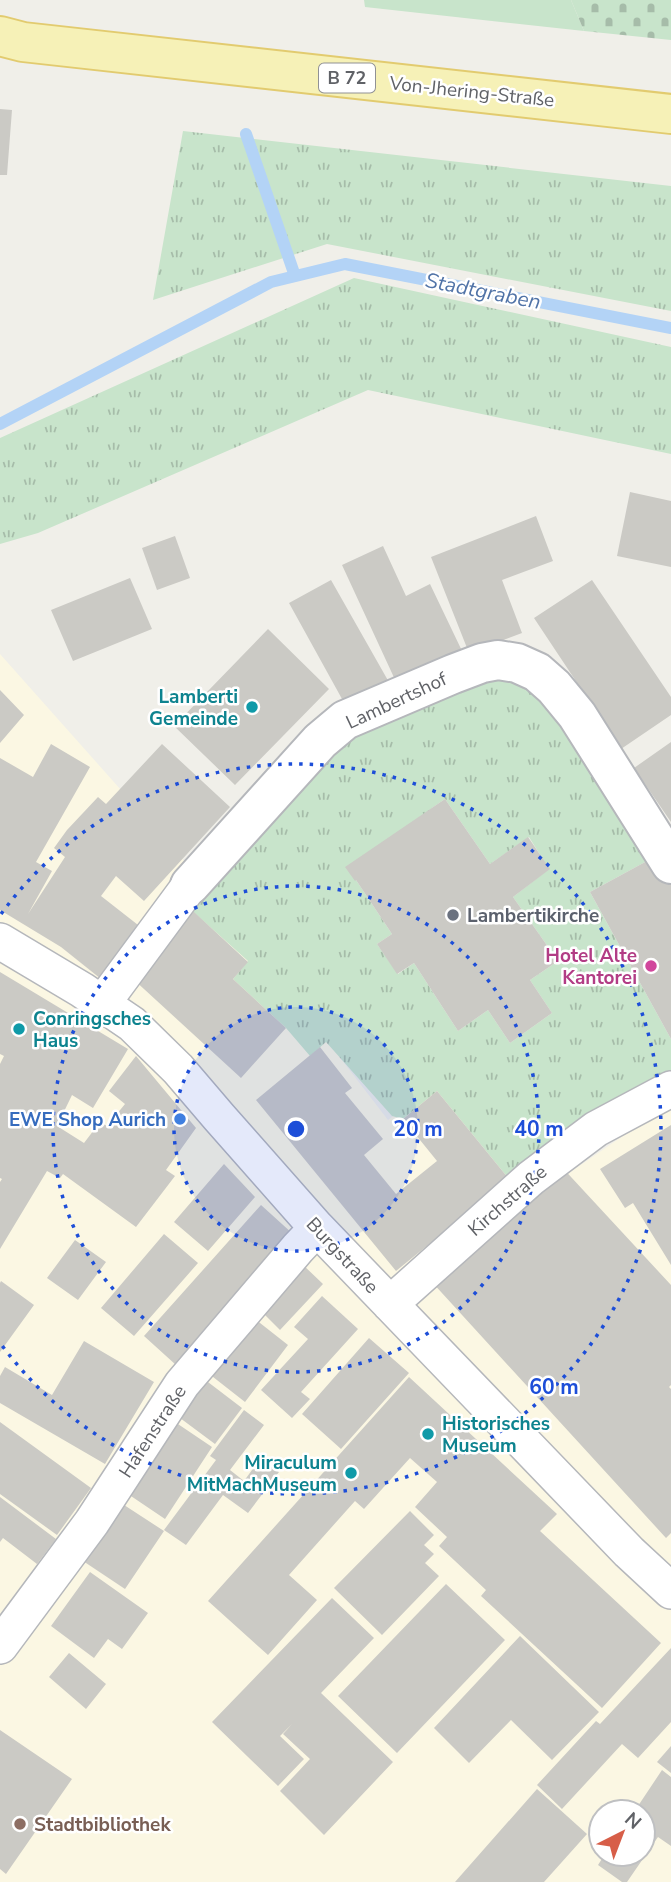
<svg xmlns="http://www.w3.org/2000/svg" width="671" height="1882" font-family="'Nunito Sans',sans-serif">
<defs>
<pattern id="cemetery-stones" width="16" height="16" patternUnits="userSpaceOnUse" patternTransform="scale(1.75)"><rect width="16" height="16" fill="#c8e4cb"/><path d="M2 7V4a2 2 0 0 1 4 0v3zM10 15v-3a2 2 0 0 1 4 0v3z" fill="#a6bca9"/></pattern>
<pattern id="park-tufts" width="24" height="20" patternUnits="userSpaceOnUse" patternTransform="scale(1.75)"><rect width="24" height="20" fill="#c8e4cb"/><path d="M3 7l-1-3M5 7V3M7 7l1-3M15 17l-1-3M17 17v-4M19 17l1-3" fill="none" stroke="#a6bca9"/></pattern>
</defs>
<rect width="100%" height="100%" fill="#f0efe9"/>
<path fill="#fbf7e3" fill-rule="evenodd" d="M0,654L218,899L388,1120L444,1077L537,1195L671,1103V1882H0ZM601,1812H643V1854H601Z"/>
<path fill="#c8e4cb" d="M364,0H571L584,31L365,7Z"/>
<path fill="url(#cemetery-stones)" d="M571,0H671V40L584,31Z"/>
<path fill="url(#park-tufts)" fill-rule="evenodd" d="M183,131L671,186V311L327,244L153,300Z
M354,278L671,347V454L368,390L38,533L0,544V438Z
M517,663L658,855L590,892L671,1039V1089L509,1179L437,1091L403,1119L392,1116L326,1042L310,1056L286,1028L233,979L248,961L179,899L320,741ZM445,799L490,864L529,837L549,869L513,897L558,961L530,980L552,1013L510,1043L488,1010L458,1031L414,963L398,974L377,944L392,934L356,880L432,808Z"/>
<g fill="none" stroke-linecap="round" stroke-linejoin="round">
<path stroke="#b3d3f6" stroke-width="12" d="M246,134L295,276
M0,424L271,282L345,264L671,328"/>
</g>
<path fill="#cbcac5" d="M0,109L12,110L7,175H0Z
M630,492L671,501V567L617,556Z
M536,516L553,561L502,580L522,633L469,653L431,557Z
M175,536L190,578L157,590L142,548Z
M383,546L406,596L430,584L463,653L397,684L342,565Z
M130,578L152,629L73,661L51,610Z
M331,580L390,684L347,708L289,603Z
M592,580L671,697V715L621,749L534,618Z
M268,629L329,689L235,785L174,726Z
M0,690L24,715L0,743Z
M671,742V822L634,768Z
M51,744L90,767L36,862L52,871L28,914L65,857L54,848L67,830L98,797L106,804L162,744L230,807L144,901L116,876L101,896L147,932L106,983L61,947L0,910V758L33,777Z
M445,799L490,864L528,837L550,869L513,897L558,961L530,980L552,1013L510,1043L488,1010L458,1031L414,963L397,974L377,944L392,934L356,880L355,881L345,867Z
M658,855L671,878V1039L590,892Z
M193,911L248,962L233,979L286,1028L241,1078L132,978Z
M0,972L128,1049L93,1108L72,1095L57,1126L84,1143L100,1122L107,1126L125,1104L109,1091L136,1056L196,1128L166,1170L175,1176L136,1227L63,1174L60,1178L47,1171L0,1249V1182L2,1179L0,1178V1064L4,1056L0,1054Z
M320,1047L352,1088L345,1093L383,1139L364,1155L396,1194L437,1161L403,1119L437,1091L509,1179L396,1271L256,1100Z
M671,1125V1265L633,1203L625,1208L600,1169Z
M224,1164L255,1197L208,1251L174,1222Z
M559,1164L671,1285V1385L669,1387L671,1389V1533L666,1538L431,1281Z
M261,1205L293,1234L176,1365L144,1336Z
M164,1234L198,1263L134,1336L101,1308Z
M75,1240L106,1262L78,1300L47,1278Z
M301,1263L323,1284L280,1330L258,1308Z
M1,1281L34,1305L0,1352V1283Z
M322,1296L358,1329L301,1392L310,1399L292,1418L261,1390L308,1339L294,1327Z
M251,1316L288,1345L245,1402L208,1373Z
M369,1338L409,1373L341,1449L302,1414Z
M84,1341L154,1382L105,1464L0,1403V1376L5,1367L52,1395Z
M409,1377L557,1514L540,1531L661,1643L602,1708L481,1596L486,1590L439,1546L447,1537L415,1507L437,1482L410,1458L364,1509L355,1501L289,1575L317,1600L268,1655L208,1601Z
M204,1379L242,1408L215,1444L176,1415Z
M244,1410L264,1425L230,1470L244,1481L260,1459L279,1472L248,1513L223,1495L186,1545L164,1530L216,1460L210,1456Z
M172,1420L212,1447L165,1519L125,1492Z
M0,1422L91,1488L57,1535L0,1494Z
M0,1497L56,1539L37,1564L3,1538L0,1542Z
M121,1503L164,1531L125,1589L83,1561Z
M410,1511L434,1535L424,1545L434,1554L425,1563L439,1576L382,1635L334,1588Z
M90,1572L148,1613L122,1649L108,1639L94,1658L51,1626Z
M446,1584L505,1640L397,1753L338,1696Z
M332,1598L374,1638L321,1693L393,1762L324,1835L280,1791L310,1759L283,1734L292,1724L280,1736L304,1759L278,1786L212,1722Z
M520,1636L599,1712L552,1760L511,1720L469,1763L434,1728Z
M671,1648V1722L638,1758L622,1744L562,1809L537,1785L596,1721L600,1724Z
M69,1653L106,1684L86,1709L49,1677Z
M0,1730L72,1779L6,1874L0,1869Z
M671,1746V1773L657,1762Z
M662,1770L671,1777V1846L658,1837L627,1882H622L598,1865L605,1854H643V1812H634Z
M537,1789L587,1834L544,1882H455Z"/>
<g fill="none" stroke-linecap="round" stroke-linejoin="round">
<defs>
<path id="pedestrian" d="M0,941L82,990L132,1024L178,1069L219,1117L317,1228L629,1552L671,1591
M102,1004L190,885
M390,1304L531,1178L596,1129L671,1089
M0,1646L92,1522L182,1384L298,1248L317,1228"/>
<path id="minor" d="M190,885L320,741L345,720L453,674L482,663L498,660L517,663L537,672L554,687L577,715L671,864"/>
<path id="primary" d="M0,36L23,42L671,114"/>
</defs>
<use href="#pedestrian" stroke="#b5b7bb" stroke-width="38"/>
<use href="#minor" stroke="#b5b7bb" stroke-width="42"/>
<use href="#primary" stroke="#e2cb6f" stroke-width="42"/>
<use href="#pedestrian" stroke="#fff" stroke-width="35"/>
<use href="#minor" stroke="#fff" stroke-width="38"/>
<use href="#primary" stroke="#f6f1b7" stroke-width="38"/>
</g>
<circle cx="296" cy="1129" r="122" fill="#1d4ed8" fill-opacity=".12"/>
<g fill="none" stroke="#1d4ed8" stroke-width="3.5" stroke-dasharray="3.5 7">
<circle cx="296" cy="1129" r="122"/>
<circle cx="296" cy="1129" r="243"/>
<path d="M1 914A365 365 0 1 1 1 1344"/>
</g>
<g fill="#0f9aa8" stroke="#fff" stroke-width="2.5">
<circle cx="252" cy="707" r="7"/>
<circle cx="19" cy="1029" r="7"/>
<circle cx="428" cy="1434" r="7"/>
<circle cx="351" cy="1473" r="7"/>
</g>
<circle fill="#6b7280" stroke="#fff" stroke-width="2.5" cx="453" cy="915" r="7"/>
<circle fill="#d1479c" stroke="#fff" stroke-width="2.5" cx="651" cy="966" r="7"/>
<circle fill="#3f7fe0" stroke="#fff" stroke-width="2.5" cx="180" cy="1119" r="7"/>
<circle fill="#8d6e63" stroke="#fff" stroke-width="2.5" cx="20" cy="1824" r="7"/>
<g text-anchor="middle" stroke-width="5" stroke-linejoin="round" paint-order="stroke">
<rect fill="#fff" stroke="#909195" stroke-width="2" x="319" y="63.5" width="56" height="29" rx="5"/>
<g font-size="18" font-weight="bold" fill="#606267">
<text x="347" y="84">B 72</text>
</g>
<g font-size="19" fill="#606267" stroke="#fff">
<text transform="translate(472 91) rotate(6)" y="7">Von-Jhering-Straße</text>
<text transform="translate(396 700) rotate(-25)" y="7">Lambertshof</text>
<text transform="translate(507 1200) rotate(-41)" y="7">Kirchstraße</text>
<text transform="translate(343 1255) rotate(47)" y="7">Burgstraße</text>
<text transform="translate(152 1431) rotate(-57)" y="7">Hafenstraße</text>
</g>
<g font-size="19" font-weight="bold" fill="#0d838f" stroke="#fff" text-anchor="end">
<text x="238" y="703">Lamberti<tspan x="238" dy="22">Gemeinde</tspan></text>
<text x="33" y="1025" text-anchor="start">Conringsches<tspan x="33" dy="22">Haus</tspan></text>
<text x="442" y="1430" text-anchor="start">Historisches<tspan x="442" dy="22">Museum</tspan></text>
<text x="337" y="1469">Miraculum<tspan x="337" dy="22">MitMachMuseum</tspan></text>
</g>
<g font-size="19" font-weight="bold" fill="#5b616d" stroke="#fff" text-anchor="start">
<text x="467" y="922">Lambertikirche</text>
</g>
<g font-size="19" font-weight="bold" fill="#b23c85" stroke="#fff" text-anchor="end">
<text x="637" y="962">Hotel Alte<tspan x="637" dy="22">Kantorei</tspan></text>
</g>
<g font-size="19" font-weight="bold" fill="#366cbe" stroke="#fff" text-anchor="end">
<text x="166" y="1126">EWE Shop Aurich</text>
</g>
<g font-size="19" font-weight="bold" fill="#785e54" stroke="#fff" text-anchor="start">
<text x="34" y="1831">Stadtbibliothek</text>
</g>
<g font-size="21" font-style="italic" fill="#5073a7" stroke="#fff">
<text transform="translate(483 291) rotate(11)" y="7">Stadtgraben</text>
</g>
</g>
<circle cx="296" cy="1129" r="10" fill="#1d4ed8" stroke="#fff" stroke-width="3.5"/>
<g font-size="21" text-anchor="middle" font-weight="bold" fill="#1d4ed8" stroke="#fff" stroke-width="5" stroke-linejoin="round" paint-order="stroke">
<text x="418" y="1136">20 m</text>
<text x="539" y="1136">40 m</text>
<text x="554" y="1394">60 m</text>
</g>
<g transform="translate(622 1833) rotate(42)"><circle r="33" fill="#ffffff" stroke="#bfc0c2" stroke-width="2"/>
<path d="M0-5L12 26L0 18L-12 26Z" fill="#d75e48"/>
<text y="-10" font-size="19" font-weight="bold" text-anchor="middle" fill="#606267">N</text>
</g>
</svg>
